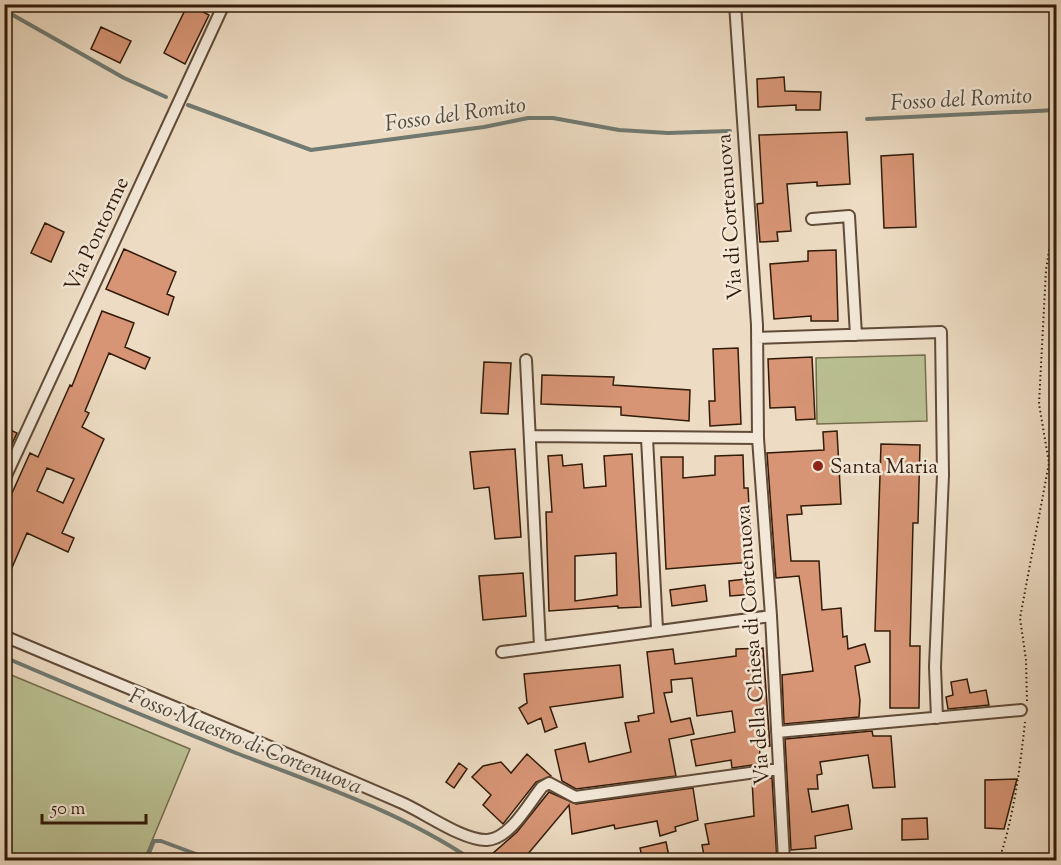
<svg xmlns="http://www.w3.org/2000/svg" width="1061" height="865" font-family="'Sorts Mill Goudy',serif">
<rect width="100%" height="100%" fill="#eddcc3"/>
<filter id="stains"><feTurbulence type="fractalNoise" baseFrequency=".00333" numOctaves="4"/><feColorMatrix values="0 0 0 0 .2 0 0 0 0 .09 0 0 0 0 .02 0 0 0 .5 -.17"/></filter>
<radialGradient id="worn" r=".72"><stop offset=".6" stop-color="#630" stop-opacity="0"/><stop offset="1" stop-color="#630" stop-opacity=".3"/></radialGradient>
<path fill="#bac093" stroke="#766e4e" stroke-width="1.5" d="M925,355L927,421L817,424L816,358Z
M4,672L190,749L144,860H5Z"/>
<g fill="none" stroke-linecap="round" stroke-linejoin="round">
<path stroke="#707a72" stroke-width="4" d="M4,10L124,78L166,97
M188,105L311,150L484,127L528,118H553L619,130L668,133L730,131
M867,119L1056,110
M4,657C81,690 158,722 236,753C315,783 401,812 472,860
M146,860L154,841H161L212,860"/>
</g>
<path fill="#d79575" stroke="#321b09" stroke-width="1.5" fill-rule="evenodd" d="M188,4L209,15L185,64L164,53Z
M101,27L131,41L120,63L91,49Z
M784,77L785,91L821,92L820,110H796V105L758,107L757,79Z
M847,132L850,184L817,186V182L787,184L791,231L777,232L778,241L760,242L757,204L763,203L759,135Z
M913,154L916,227L884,228L881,156Z
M45,223L64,232L51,262L31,253Z
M124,249L176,272L167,294L174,297L168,315L106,289Z
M836,250L838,321H811V316L774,319L770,264L808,261V251Z
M102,311L134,323L125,347L150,358L145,369L109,353L85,411L89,413L82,427L104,439L62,533L74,538L68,552L27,533L4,586V511L30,453L38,457L70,385L72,386ZM47,468L74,479L63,503L37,491Z
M738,348L741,424L710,426L709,401H715L713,349Z
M812,357L815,419L796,420L795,407L770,408L768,359Z
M484,362L511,363L508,414L481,413Z
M542,375L614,377L613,385L690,390L689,421L621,415V407L541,404Z
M4,427L17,433L4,461Z
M837,431L841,504L801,506L802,514L787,515L791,561H819L822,610L841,608L843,637L847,636L848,649L865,644L870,662L855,666L860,700L859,717L784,724L782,675L813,671L799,576L776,578L767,453L824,450L823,432Z
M881,444L920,445L918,523H913L910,646H920L919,708H890V631H875Z
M515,449L521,537L495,539L489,487L474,489L470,452Z
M632,454L641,607L618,608V606L549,611L546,512H552L548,456L562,455L563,466L582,464L584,488L606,486L604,456ZM616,553L617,595L575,601V556Z
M743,455L744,488H748L752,562L666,569L661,457H683V478L715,475V456Z
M523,573L526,616L483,620L479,576Z
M754,578L755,594L730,596L729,581Z
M705,585L707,601L672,606L670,590Z
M763,648L770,746L760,747L759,764L732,768L731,760L696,766L691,740L735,732L732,711L697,716L692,678L671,680L672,692L664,693L671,722L690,718L694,734L669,739L676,776L576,789L562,781L555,750L585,743L589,762L631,752L625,723L639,721L638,716L654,713L647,652L673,649L675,664L736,656V649Z
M620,665L623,697L550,707L557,727L545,732L541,718L528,724L519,708L527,703L524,674Z
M967,679L970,693L986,690L989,705L948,709L946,697L953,695L951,682Z
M872,731L873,736H891L895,787L873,788L868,755L820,762L822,774L817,775L818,789H808L812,812L848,805L852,829L815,836L816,848L791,850L785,739Z
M527,754L551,776L536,782L503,824L483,805L491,795L472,777L483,766L501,762L511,773Z
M459,763L467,769L454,788L446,782Z
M769,778H772L777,861H747V857L705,861L702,845L709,844L705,824L754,816L752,780Z
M1017,779L1004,829L985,828V780Z
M693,788L698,820L675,827L676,831L660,836L657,821L615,829L614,825L572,834L569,805L522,861H501L492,854L517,832L549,792L576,804Z
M927,818L928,839L902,840V819Z
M666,842L670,861H643L640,848Z"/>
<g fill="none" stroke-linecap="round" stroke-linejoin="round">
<defs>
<path id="street" d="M735,4L757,325L758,438L771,616L784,860
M812,219L849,216L856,335
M757,338L941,332L943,475L935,667L937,718
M526,360L540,646
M532,436L758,438
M647,438L657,629
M4,480L224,4
M4,636C136,692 269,745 400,802C424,812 463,841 487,840C510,839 529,803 542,787L549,783L575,797L779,769
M502,652L771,616
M777,732L1021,710
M893,860H901"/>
</defs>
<use href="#street" stroke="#614b38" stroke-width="14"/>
<path stroke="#321b09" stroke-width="2" stroke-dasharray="1.5 3" stroke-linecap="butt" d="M1027,701L1026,660L1020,618L1049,463L1039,404L1046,270L1056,205
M999,860C1014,816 1020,768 1025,722"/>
<use href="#street" stroke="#f3e8d8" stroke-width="10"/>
</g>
<circle fill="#8f2418" stroke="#f3e8d8" stroke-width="2" cx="818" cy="466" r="6"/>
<g text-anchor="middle" stroke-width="5" stroke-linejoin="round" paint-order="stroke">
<g font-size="21" fill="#321b09" stroke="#f3e8d8">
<text transform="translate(729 217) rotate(-94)" y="7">Via di Cortenuova</text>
<text transform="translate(96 234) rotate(-65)" y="7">Via Pontorme</text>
<text transform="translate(752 645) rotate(-94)" y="7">Via della Chiesa di Cortenuova</text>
</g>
<g font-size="21" fill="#321b09" stroke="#f3e8d8" text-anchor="start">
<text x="830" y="473">Santa Maria</text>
</g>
<g font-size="22" font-style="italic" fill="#514b3e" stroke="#f3e8d8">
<text transform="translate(961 98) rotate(-3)" y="8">Fosso del Romito</text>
<text transform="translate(455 113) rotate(-8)" y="8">Fosso del Romito</text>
<text transform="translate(246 740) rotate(22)" y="8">Fosso Maestro di Cortenuova</text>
</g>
</g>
<rect width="1061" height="865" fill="none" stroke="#eddcc3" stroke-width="24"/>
<rect x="6" y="6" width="1049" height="853" fill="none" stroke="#321b09" stroke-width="3"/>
<rect x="12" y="12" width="1037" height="841" fill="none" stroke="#321b09" stroke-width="1.5"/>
<path d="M42 814v9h104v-9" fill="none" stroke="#321b09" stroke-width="3"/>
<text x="51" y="814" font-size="18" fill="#321b09" stroke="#f3e8d8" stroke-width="4.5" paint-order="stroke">50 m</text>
<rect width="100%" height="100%" filter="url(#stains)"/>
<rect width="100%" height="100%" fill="url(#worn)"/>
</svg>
